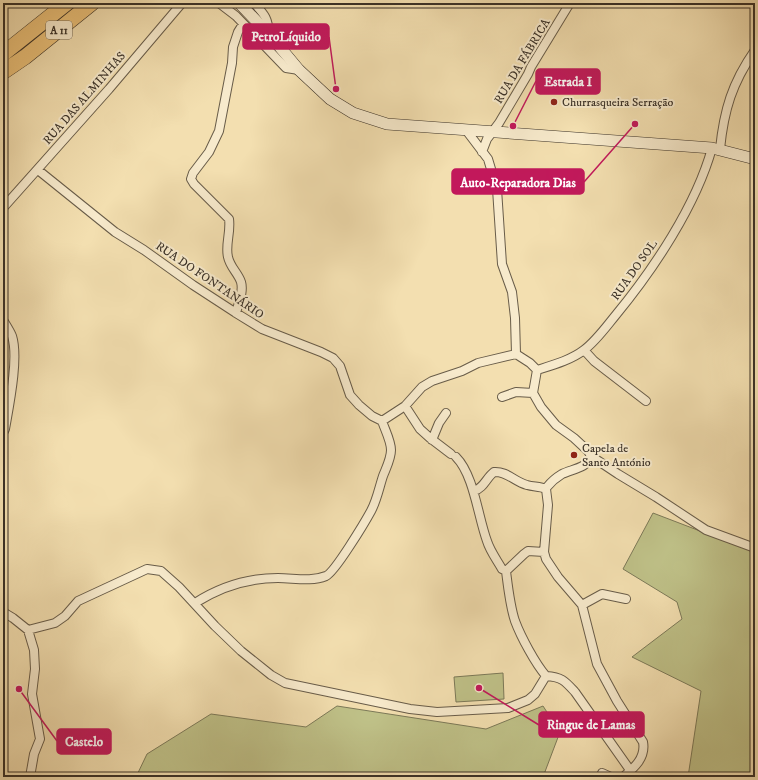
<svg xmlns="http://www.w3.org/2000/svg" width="758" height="780" font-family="'IM FELL DW Pica',serif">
<rect width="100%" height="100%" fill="#f3dfb0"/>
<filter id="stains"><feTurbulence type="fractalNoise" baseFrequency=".005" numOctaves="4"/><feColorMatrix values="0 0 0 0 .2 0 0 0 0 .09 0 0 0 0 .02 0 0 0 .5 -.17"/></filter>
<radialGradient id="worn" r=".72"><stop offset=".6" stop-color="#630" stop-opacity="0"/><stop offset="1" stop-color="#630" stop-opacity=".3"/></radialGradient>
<path fill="#bfc188" stroke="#7c7958" d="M653,513L755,552V777H688L701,691L632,657L682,619L677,602L623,569Z
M503,673L504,699L456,702L454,677Z
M337,706L486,729L543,706L560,732L543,777H136L147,754L211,714L306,727Z"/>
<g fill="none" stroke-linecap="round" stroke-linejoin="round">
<defs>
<path id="street" d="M219,3L236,16L286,68L299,70
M254,3C265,15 268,18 269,34
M466,130L488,159L497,189L502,264L512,292L515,318L516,354
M720,149C724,110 732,83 755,50
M482,152L487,139L499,123L528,74L531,67L570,3
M38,170L115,232L144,250L193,285L236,313L262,329L321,352L333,358L340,366L350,395L359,405L372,416L382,421C385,430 391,441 391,450C391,459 386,468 383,476C379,488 377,500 371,511C365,522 335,572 326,576C311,582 294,578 278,578C248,578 220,587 195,603
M3,208L109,89L182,3
M236,313C238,304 244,292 241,282C238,273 230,267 228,257C225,245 231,232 229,219L194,184L191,179L193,173L209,152L219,131L232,63L233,47L238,32L243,24
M3,320C6,325 10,331 12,336C19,358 9,406 5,429L3,433
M584,350L594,361L646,401
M516,354L530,363L537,370L533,393L541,407L556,425L574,438L588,451L591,456C588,468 572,469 562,474C557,477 551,482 547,487L546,489L548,505L544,552L546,559L558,577L582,605L597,664L617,701L643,742C646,758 634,768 623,777
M537,370C553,365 571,360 584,350C596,341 606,327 615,316C653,270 696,206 712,148
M502,397L516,392L533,393
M405,406L420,429L430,438L451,454
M382,421L405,406L422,387L432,381L462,371L478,363L516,354
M432,440L439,423L446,413
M591,456L618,474L656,497L706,530L755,548
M456,457C474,475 478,517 487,541C490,551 497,560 502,569L506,571C508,587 510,606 515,621C521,637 535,663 546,676C562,677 565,681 575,692L630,770
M474,491C484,488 486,478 494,472C507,471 515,482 527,485C534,487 540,486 546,489
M506,571L524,554L528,551L544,552
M582,605L602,594L626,599
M3,612L13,618L28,630L55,623L65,616L78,601L147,569L161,571L179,587L215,626L241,651L271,675L285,683L410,709L437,712L508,708L528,700L535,694L546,676
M28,630L34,650L35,669L32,694L40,739L34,754L30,777
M602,773L611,777"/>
<path id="secondary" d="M239,3L269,34L299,70L330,99L353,113L387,124L712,148L755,159"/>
<path id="highway" d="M3,54L67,3
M3,72L25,57L92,3"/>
</defs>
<use href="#street" stroke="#685c49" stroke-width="10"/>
<use href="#secondary" stroke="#3a3127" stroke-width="12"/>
<use href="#highway" stroke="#3a3127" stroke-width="16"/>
<use href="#street" stroke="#f7eacc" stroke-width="8"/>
<use href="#secondary" stroke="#f7eacc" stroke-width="11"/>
<use href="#highway" stroke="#eac078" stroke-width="15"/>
</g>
<g fill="#8f2418" stroke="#f7eacc" stroke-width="1.5">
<circle cx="554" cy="102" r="4"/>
<circle cx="574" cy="455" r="4"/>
</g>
<g text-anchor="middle" stroke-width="4" stroke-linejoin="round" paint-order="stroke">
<rect fill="#f7eacc" stroke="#736858" stroke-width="1" x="46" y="21" width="26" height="18" rx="3"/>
<g font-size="11" font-weight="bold" fill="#3a3127">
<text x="59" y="34">A 11</text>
</g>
<g font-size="12" fill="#3a3127" stroke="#f7eacc">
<text transform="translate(522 61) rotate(-59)" y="4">RUA DA FÁBRICA</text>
<text transform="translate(84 98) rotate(-49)" y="4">RUA DAS ALMINHAS</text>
<text transform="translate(634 270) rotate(-55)" y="4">RUA DO SOL</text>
<text transform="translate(210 280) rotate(34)" y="4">RUA DO FONTANÁRIO</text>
</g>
<g font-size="12" fill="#3a3127" stroke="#f7eacc" text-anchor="start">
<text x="562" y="106">Churrasqueira Serração</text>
<text x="582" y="452">Capela de<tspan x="582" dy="14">Santo António</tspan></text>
</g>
</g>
<path fill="none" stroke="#c2185b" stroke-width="1.5" d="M336 89L329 37M513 126L536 81M635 124L584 182M479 688L539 725M19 689L57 741"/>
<g fill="#c2185b" stroke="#f7eacc" stroke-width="1.5">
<circle cx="336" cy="89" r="4"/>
<circle cx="513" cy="126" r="4"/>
<circle cx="635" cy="124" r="4"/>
<circle cx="479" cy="688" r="4"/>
<circle cx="19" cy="689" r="4"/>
</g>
<g fill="#c2185b" stroke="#c2185b" stroke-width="1.5">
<rect x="243" y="24" width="86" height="25" rx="4"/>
<rect x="536" y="69" width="64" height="25" rx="4"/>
<rect x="452" y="169" width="132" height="25" rx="4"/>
<rect x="539" y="712" width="105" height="25" rx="4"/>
<rect x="57" y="729" width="54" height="25" rx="4"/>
</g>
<g font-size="13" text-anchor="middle" font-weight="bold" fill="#fff">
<text x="286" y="41">PetroLíquido</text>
<text x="568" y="86">Estrada I</text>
<text x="518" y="187">Auto-Reparadora Dias</text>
<text x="591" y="729">Ringue de Lamas</text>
<text x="84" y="746">Castelo</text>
</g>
<rect width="758" height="780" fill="none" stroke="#f3dfb0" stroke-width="16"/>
<rect x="4" y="4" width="750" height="772" fill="none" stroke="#3a3127" stroke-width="2"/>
<rect x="8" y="8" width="742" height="764" fill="none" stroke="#3a3127"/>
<rect width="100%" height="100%" filter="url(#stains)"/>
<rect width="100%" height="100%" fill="url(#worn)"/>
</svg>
